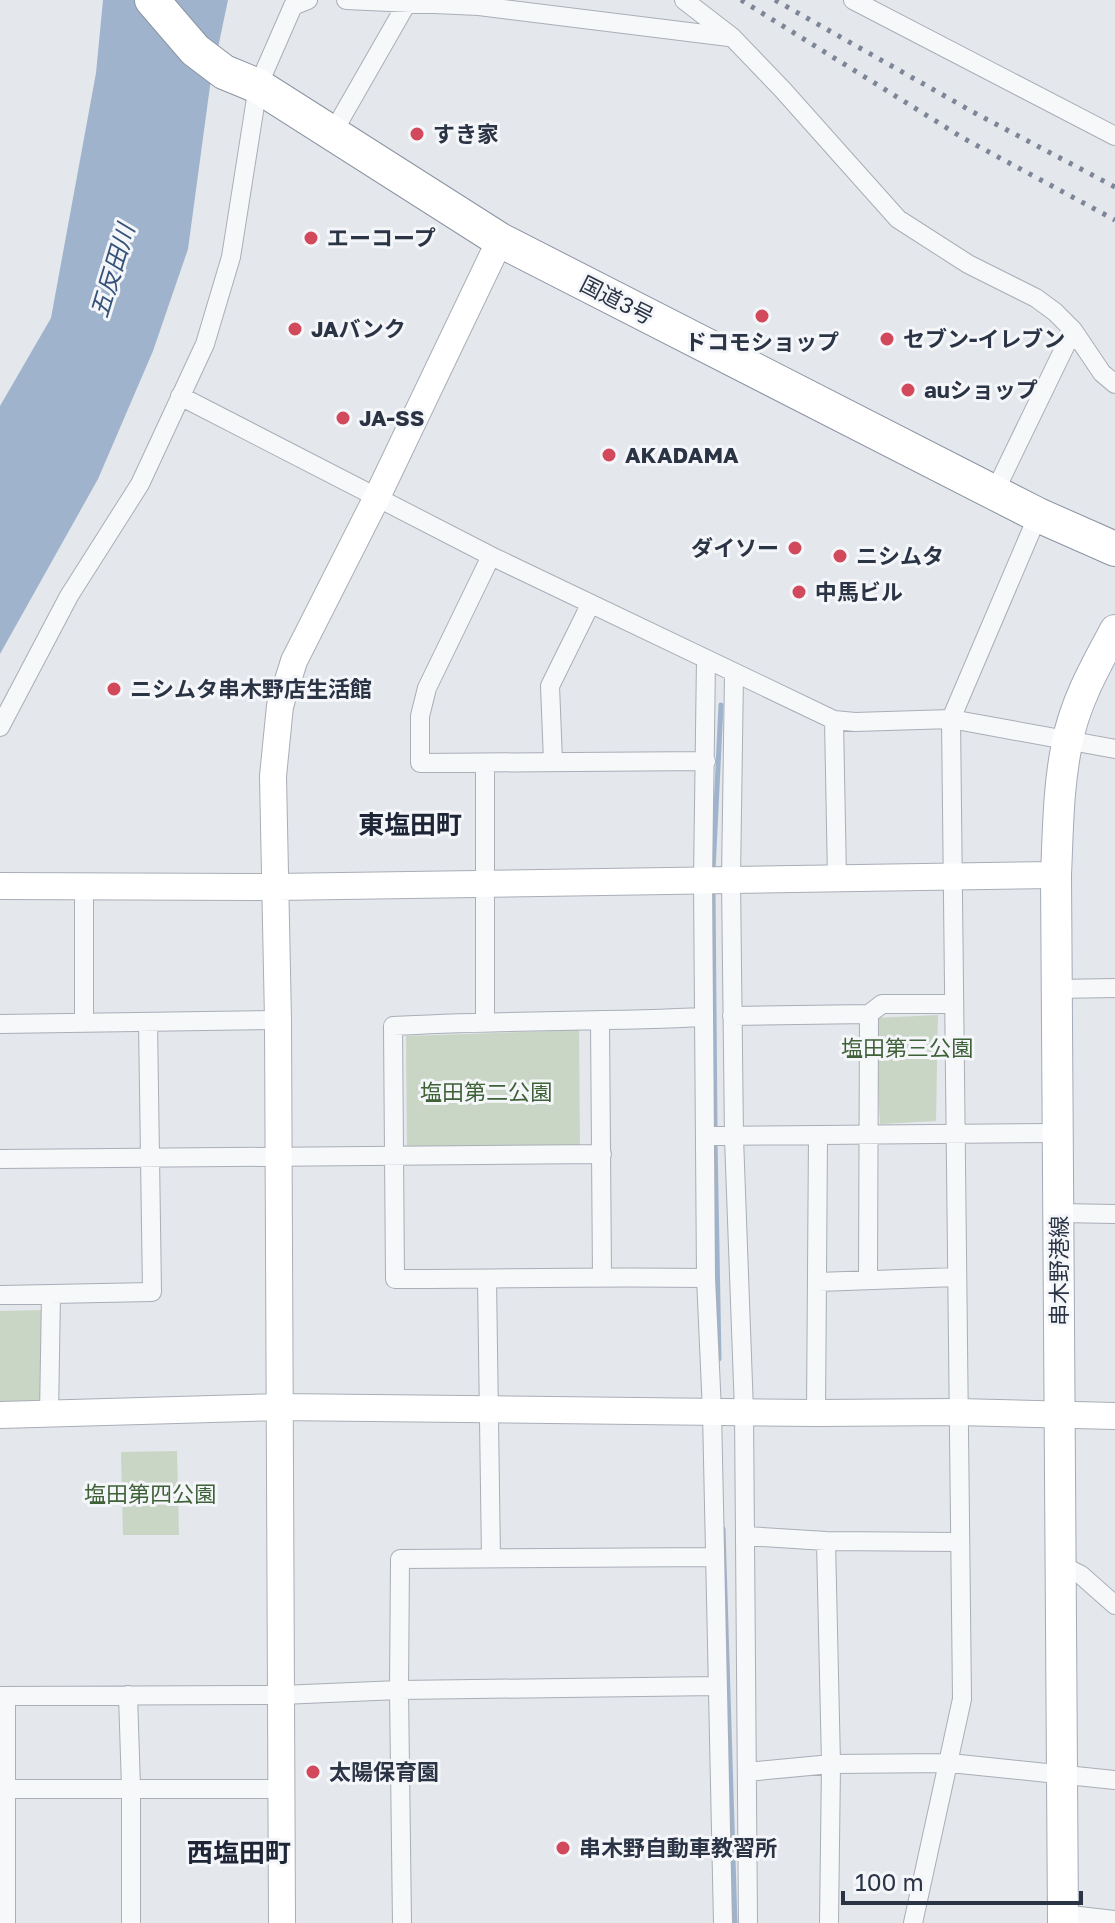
<svg xmlns="http://www.w3.org/2000/svg" width="1115" height="1923" font-family="'Golos Text','Noto Sans JP',sans-serif">
<rect width="100%" height="100%" fill="#e4e7ec"/>
<path fill="#c9d6c5" d="M938,1015L936,1121L880,1124L874,1018Z
M579,1030L580,1149L407,1151L406,1036Z
M44,1310L42,1395L33,1411H0V1311Z
M177,1451L179,1535H123L121,1452Z"/>
<path fill="#9fb4cc" d="M103,0H228L210,86L188,249L153,351L98,479L0,654V406L51,318L96,73Z"/>
<g fill="none" stroke-linecap="round" stroke-linejoin="round">
<path stroke="#9fb4cc" stroke-width="5" d="M713,871L721,705
M713,889L715,1131
M715,1141L719,1359
M723,1529L735,1923"/>
<defs>
<path id="street" d="M346,0L479,6L729,37
M684,0L732,37L782,89L898,219L968,264L1036,298L1055,312L1073,330L1102,373L1115,384
M853,0L1115,136
M332,134L407,3
M180,396L491,556L834,720L855,722L951,719L1115,749
M995,491L1073,330
M491,556L427,688L420,716V763L706,761
M706,659L703,880L706,1278L712,1412L723,1923
M734,674L731,879L734,1138L744,1411L748,1923
M834,720L837,878
M0,727L69,596L140,484L205,344L231,257L258,86L293,6L308,0
M553,761L550,686L590,605
M1057,989L1115,988
M732,1016L869,1014L882,1004H953
M704,1017C601,1022 497,1020 393,1026L395,1279C499,1279 602,1276 706,1278
M84,1021V886
M485,1021V763
M600,1022L602,1276
M0,1024L278,1020
M705,1136L1058,1133
M0,1159L602,1154
M1059,1213L1115,1214
M487,1279L491,1558
M868,1280L869,1014
M818,1282L956,1277
M0,1295L152,1292L148,1022
M816,1413L818,1135
M49,1415L51,1295
M746,1536L826,1541L959,1542
M826,1541L831,1764L829,1923
M1061,1565L1081,1575L1115,1605
M128,1695L131,1787V1923
M0,1696L281,1695L399,1690L718,1686
M6,1696V1923
M747,1772L831,1764L950,1763L1115,1780
M8,1789H282
M1062,1914L1115,1920
M402,1923L399,1690L400,1559L715,1557
M913,1923L962,1699L951,719L1038,515"/>
<path id="secondary" d="M0,886L275,887L1056,875
M0,1415L278,1407L816,1413L958,1412L1115,1416
M282,1923L278,1020L273,776L280,706L294,661L377,497L500,240"/>
<path id="primary" d="M1063,1923L1056,875C1058,831 1058,787 1067,744C1074,704 1096,665 1115,630"/>
<path id="highway" d="M152,0L195,50L224,72L258,86L500,240L1038,515L1115,549"/>
</defs>
<use href="#street" stroke="#a9aeb7" stroke-width="20"/>
<use href="#secondary" stroke="#a9aeb7" stroke-width="28"/>
<use href="#primary" stroke="#a3abb8" stroke-width="32"/>
<use href="#highway" stroke="#8b94a3" stroke-width="36"/>
<use href="#street" stroke="#f7f8fa" stroke-width="18"/>
<use href="#secondary" stroke="#fff" stroke-width="26"/>
<use href="#primary" stroke="#fff" stroke-width="30"/>
<use href="#highway" stroke="#fff" stroke-width="34"/>
<path stroke="#7d8696" stroke-width="5" stroke-dasharray="4 8" stroke-linecap="butt" d="M741,0L963,138L1115,220
M775,0L973,112L1115,187"/>
</g>
<g fill="#d1495b" stroke="#f4f6f9" stroke-width="3">
<circle cx="417" cy="134" r="8"/>
<circle cx="311" cy="238" r="8"/>
<circle cx="762" cy="316" r="8"/>
<circle cx="295" cy="329" r="8"/>
<circle cx="887" cy="339" r="8"/>
<circle cx="908" cy="390" r="8"/>
<circle cx="343" cy="418" r="8"/>
<circle cx="609" cy="455" r="8"/>
<circle cx="795" cy="548" r="8"/>
<circle cx="840" cy="556" r="8"/>
<circle cx="799" cy="592" r="8"/>
<circle cx="114" cy="689" r="8"/>
<circle cx="313" cy="1772" r="8"/>
<circle cx="563" cy="1848" r="8"/>
</g>
<g text-anchor="middle" stroke-width="6" stroke-linejoin="round" paint-order="stroke">
<g font-size="22" font-weight="bold" fill="#2b3445" stroke="#f4f6f9" text-anchor="start">
<text x="433" y="142">すき家</text>
<text x="327" y="246">エーコープ</text>
<text x="311" y="337">JAバンク</text>
<text x="903" y="347">セブン-イレブン</text>
<text x="762" y="350" text-anchor="middle">ドコモショップ</text>
<text x="924" y="398">auショップ</text>
<text x="359" y="426">JA-SS</text>
<text x="625" y="463">AKADAMA</text>
<text x="779" y="556" text-anchor="end">ダイソー</text>
<text x="856" y="564">ニシムタ</text>
<text x="815" y="600">中馬ビル</text>
<text x="130" y="697">ニシムタ串木野店生活館</text>
<text x="329" y="1780">太陽保育園</text>
<text x="579" y="1856">串木野自動車教習所</text>
</g>
<g font-size="22" fill="#2b3445" stroke="#f4f6f9">
<text transform="translate(617 300) rotate(27)" y="8">国道3号</text>
<text transform="translate(1059 1271) rotate(-90)" y="8">串木野港線</text>
</g>
<g font-size="22" fill="#3f6138" stroke="#f4f6f9">
<text x="907" y="1056">塩田第三公園</text>
<text x="486" y="1100">塩田第二公園</text>
<text x="150" y="1502">塩田第四公園</text>
</g>
<g font-size="24" font-style="italic" fill="#34527a" stroke="#f4f6f9">
<text transform="translate(113 271) rotate(-73)" y="8">五反田川</text>
</g>
<g font-size="26" font-weight="bold" fill="#1d2536" stroke="#f4f6f9">
<text x="410" y="834">東塩田町</text>
<text x="239" y="1862">西塩田町</text>
</g>
</g>
<path d="M843 1891v12h238v-12" fill="none" stroke="#2b3445" stroke-width="4"/>
<text x="855" y="1891" font-size="24" fill="#2b3445" stroke="#f4f6f9" stroke-width="6" paint-order="stroke">100 m</text>
</svg>
